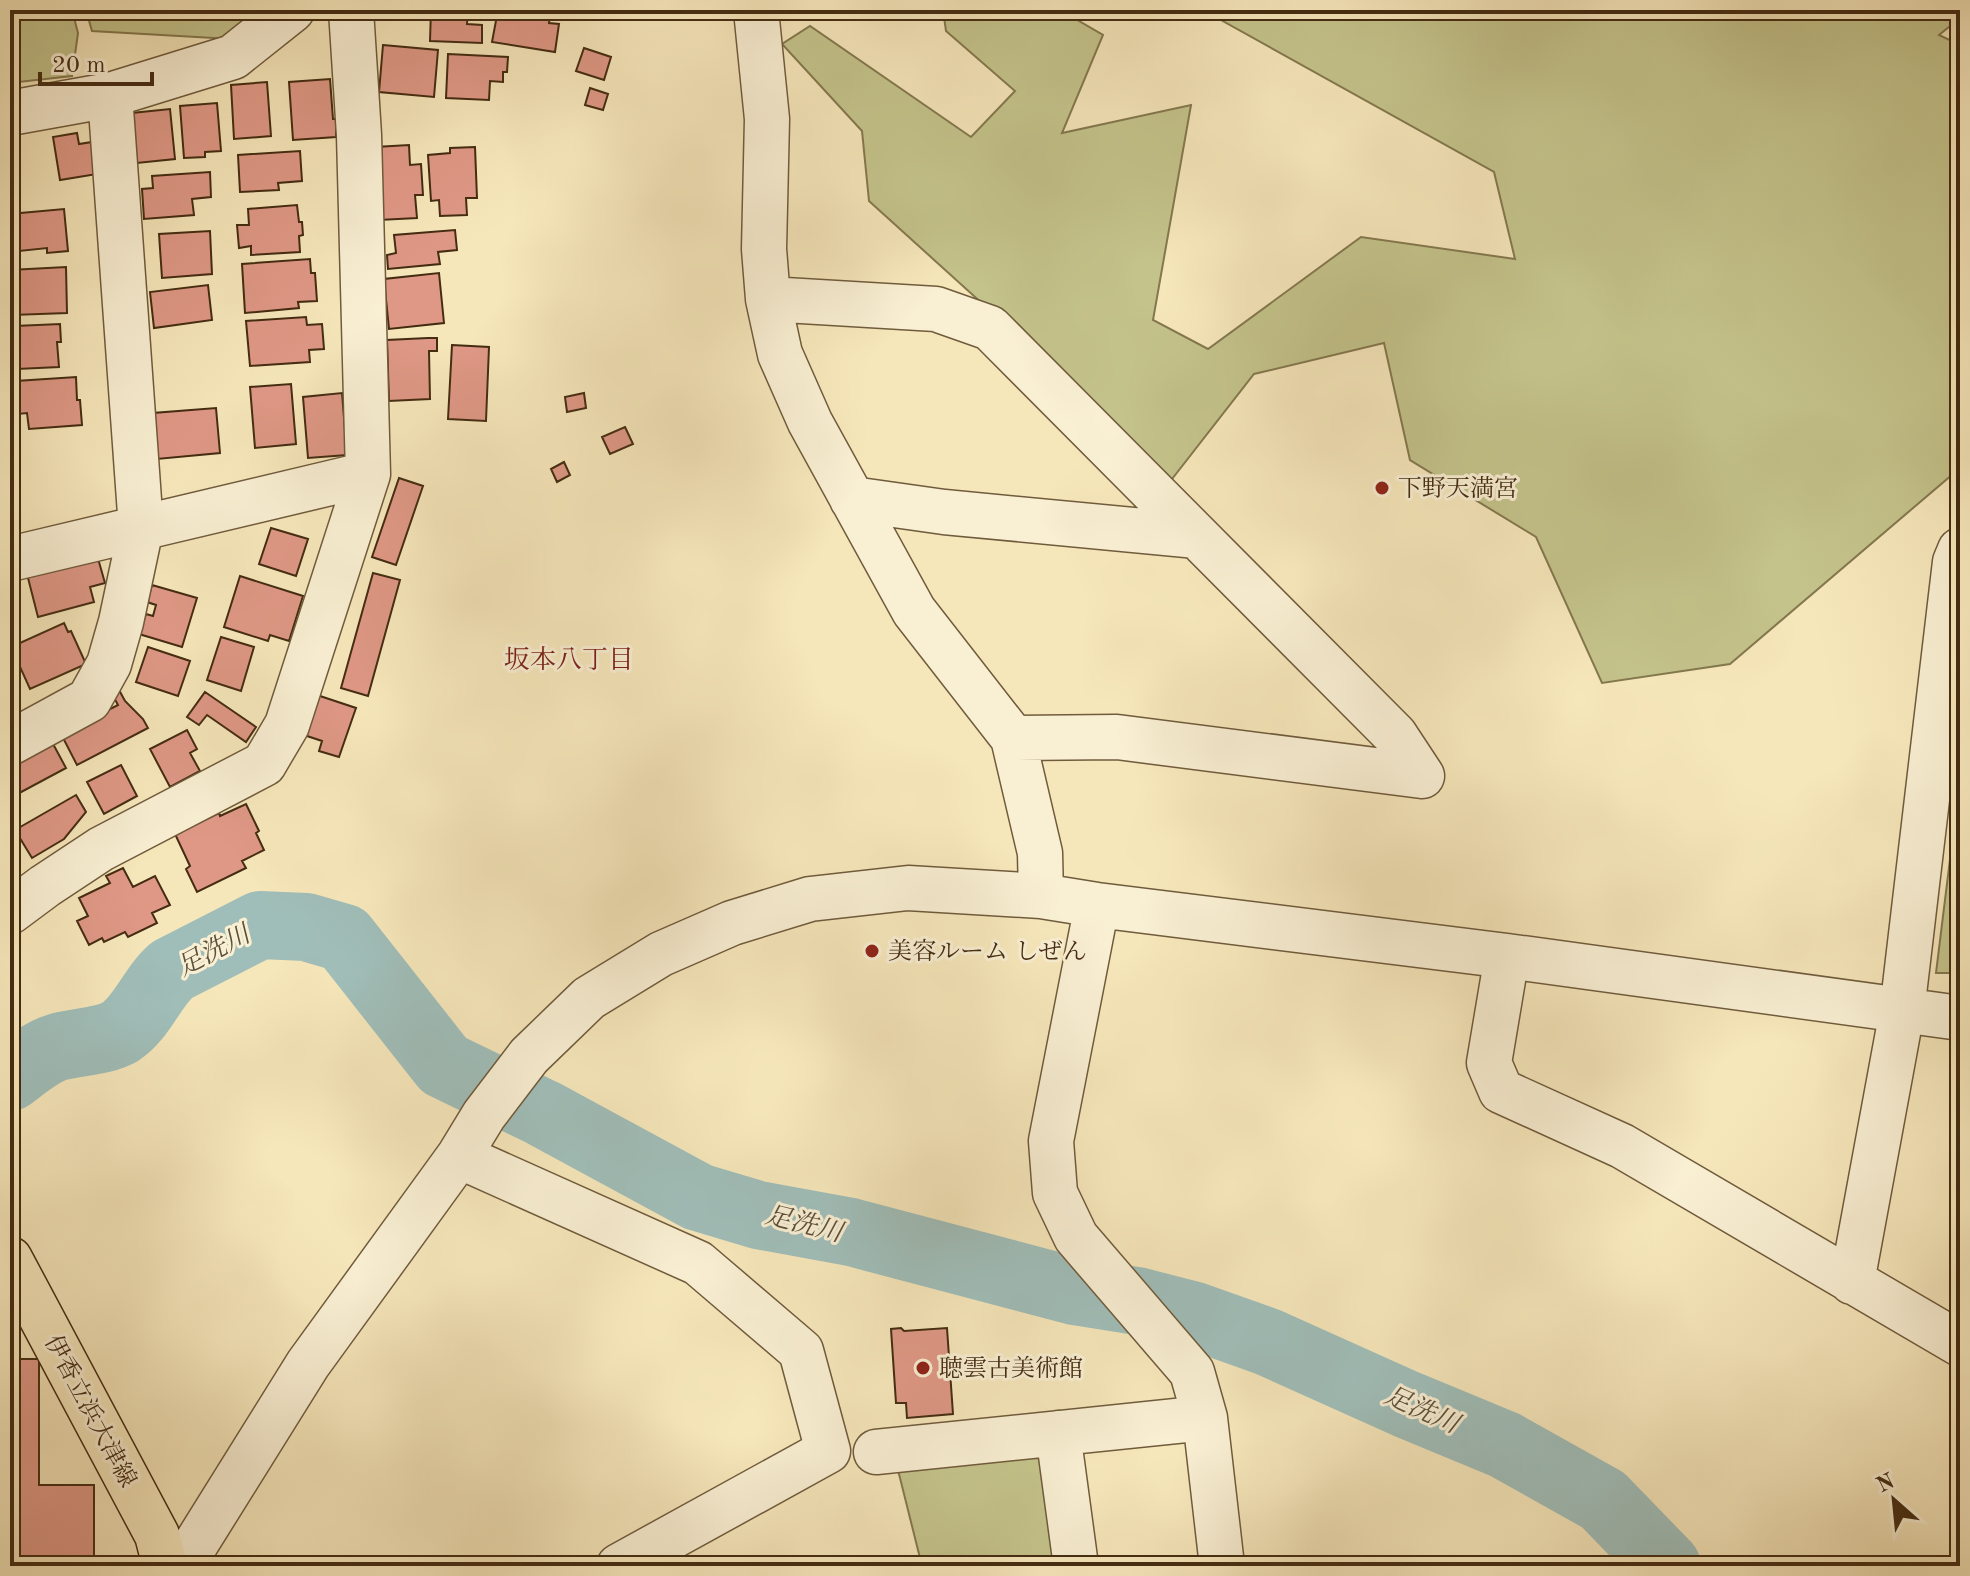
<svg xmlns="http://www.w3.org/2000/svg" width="1970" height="1576" font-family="'Old Standard TT','Noto Serif JP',serif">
<rect width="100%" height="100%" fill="#f6e7bb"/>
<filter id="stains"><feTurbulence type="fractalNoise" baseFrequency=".0025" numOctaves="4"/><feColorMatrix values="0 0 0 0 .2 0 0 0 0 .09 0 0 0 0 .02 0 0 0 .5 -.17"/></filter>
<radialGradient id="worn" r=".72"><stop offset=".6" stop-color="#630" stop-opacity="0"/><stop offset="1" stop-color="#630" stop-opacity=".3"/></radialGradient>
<path fill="#c4c38b" stroke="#84784e" stroke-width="2" d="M10,10H72L78,33L72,76L10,83Z
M86,10H250L231,39L92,31Z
M943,10H1060L1103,35L1062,133L1191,105L1153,320L1208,349L1361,237L1515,259L1494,172L1203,10H1960V18L1939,35L1960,45V468L1730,664L1602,683L1536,537L1410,460L1384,343L1254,374L1165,488L1070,383L869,201L862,131L782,44L810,26L971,137L1015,91L946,31Z
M1960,778V973H1936Z
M1042,1454L1057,1566H922L897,1466Z"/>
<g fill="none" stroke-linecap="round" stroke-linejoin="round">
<path stroke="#a0beb9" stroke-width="68" d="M10,1077C25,1066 41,1052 58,1047C76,1042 105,1041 120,1032C142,1018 152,987 172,970L260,925L306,927L344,938L444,1065L543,1113L698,1197L758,1215L851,1232L1074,1291L1137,1301L1195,1316L1268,1342L1406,1404L1505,1445L1603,1500L1667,1566"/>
</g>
<path fill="#df9886" stroke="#442c12" stroke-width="2" d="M431,10H468L467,24L482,25V43L430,41Z
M498,10H551L549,23L559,24L555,52L492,42Z
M383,45L438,50L434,97L379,92Z
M584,48L611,57L604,80L576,71Z
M448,54L508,57L507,72H503V82L490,81L489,100L446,98Z
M330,79L333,119H336V137L293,140L289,82Z
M267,82L271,136L234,139L231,85Z
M590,88L608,94L603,110L585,105Z
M217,103L221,151L205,152V157L184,158L180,106Z
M170,109L175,159L137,163L132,113Z
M77,133L79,144L92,142L97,174L60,180L53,137Z
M409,145L410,165L421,164L423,195H415L417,218L379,220L375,147Z
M475,147L477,198H466L467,215L440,216L439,200L431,201L428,155L450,153V148Z
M300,151L302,181L278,183L279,190L240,192L238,155Z
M210,172L211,197L192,199L194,215L144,219L142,189L153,188L152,176Z
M297,205L299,222H302L303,235L299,236L300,252L251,255V246L239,248L237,225H249L248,209Z
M64,209L68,251L47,253V248L10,252V214Z
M455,230L457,250L438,252L440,264L388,269L387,255L396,253L394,235Z
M210,231L212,274L162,278L159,234Z
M310,259L311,273H315L317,301L298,302L299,308L245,313L242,264Z
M66,267L67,313L12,315L10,270Z
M439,273L444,323L389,329L384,279Z
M208,285L212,320L154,328L150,292Z
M306,317L307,325L322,324L324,349L309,350L310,362L250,366L246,321Z
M60,324L61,342H57L59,367L17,369L15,326Z
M428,338H437V351H429L430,399L389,401L387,340Z
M452,345L489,347L486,421L448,419Z
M76,377L77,400H80L82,425L29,429L27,413L18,414L16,381Z
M291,384L296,444L255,448L250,387Z
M342,393L347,455L308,458L303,397Z
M584,393L586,408L567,412L565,397Z
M216,408L220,453L157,459L153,413Z
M625,427L633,444L610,454L602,437Z
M564,462L570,475L557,482L551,469Z
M399,478L423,486L396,565L372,557Z
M271,528L308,539L296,576L259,564Z
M97,555L105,583L90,587L94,602L38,617L27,574Z
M373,573L400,580L368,696L341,688Z
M240,576L303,596L289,641L270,635L268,641L224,627Z
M152,585L197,598L182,647L139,634L146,614L153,616L156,605L147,602Z
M64,623L68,632L71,631L86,664L30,689L11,647Z
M221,637L254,647L241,691L207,680Z
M148,647L190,661L178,696L136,682Z
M118,688L125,701L143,719L148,728L77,765L61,734L118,705L111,692Z
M205,692L256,727L246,742L207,715L199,725L187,717Z
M317,695L356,708L339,757L319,751L322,741L304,735Z
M187,730L197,749L190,753L200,771L170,787L150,749Z
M52,742L66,768L10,798V764Z
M121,765L137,796L104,814L87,782Z
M76,795L86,812L64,839L32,858L15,830Z
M246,804L259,831L256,833L264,850L242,861L246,868L197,892L186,869L190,866L175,834L219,813L220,816Z
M123,868L133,887L155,876L170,905L152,913L157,923L128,937L125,932L104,942L102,938L89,945L77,921L88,916L79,898L110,883L106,876Z
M901,1328L904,1331L947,1328L953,1414L907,1418L906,1403H896L891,1329Z
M10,1359H39V1485H94V1561H73V1566H10Z"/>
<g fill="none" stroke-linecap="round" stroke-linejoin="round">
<defs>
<path id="minor" d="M756,10L767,119L764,249L768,299L780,354L810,422L914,611L1013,738L1040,853L1041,896
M10,113L110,95L233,57L292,10
M768,299L936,309L990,328L1395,735L1422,776
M852,499L944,512L1197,536
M10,559L368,474
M1013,738L1117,737L1422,776
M10,743L89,700L109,664L121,622L141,528L110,95
M1097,905L1051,1141L1055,1193L1076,1237L1192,1372L1205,1418L1222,1566
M10,912L45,886L101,849L264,764L287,725L368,474L359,135L351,10
M1507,956L1489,1063L1501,1091L1622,1146L1960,1344
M459,1156L698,1263L801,1351L828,1451L619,1566
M1852,1282L1902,1011L1955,562L1960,550
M1058,1433L1076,1566
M876,1452L1205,1418
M182,1566L308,1364L459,1156L484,1115L529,1056L589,998L661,954L732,923L810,899L908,888L1041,896L1097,905L1507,956L1960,1018"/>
<path id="major" d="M10,1259L157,1535L165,1566"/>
</defs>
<use href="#minor" stroke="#705b3c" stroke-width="47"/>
<use href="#major" stroke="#442c12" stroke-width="47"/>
<use href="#minor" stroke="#f9efd3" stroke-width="44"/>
<use href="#major" stroke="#f6e7bb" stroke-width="44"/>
</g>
<g fill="#8f2418" stroke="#f9efd3" stroke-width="3">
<circle cx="1382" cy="488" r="8"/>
<circle cx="872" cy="951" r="8"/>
<circle cx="923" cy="1368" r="8"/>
</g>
<g text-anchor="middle" stroke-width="6" stroke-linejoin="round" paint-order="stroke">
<g font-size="24" fill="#442c12" stroke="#f9efd3" text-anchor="start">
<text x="1398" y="496">下野天満宮</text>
<text x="888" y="959">美容ルーム しぜん</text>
<text x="939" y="1376">聴雲古美術館</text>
</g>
<g font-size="24" fill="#442c12" stroke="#f9efd3">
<text transform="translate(91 1411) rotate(62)" y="8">伊香立浜大津線</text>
</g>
<g font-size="26" fill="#7a1f14" stroke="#f9efd3">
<text x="569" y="668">坂本八丁目</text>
</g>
<g font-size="26" font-style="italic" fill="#5b503c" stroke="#f9efd3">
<text transform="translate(213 950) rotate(-28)" y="9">足洗川</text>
<text transform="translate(804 1223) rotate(14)" y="9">足洗川</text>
<text transform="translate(1422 1409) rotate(24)" y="9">足洗川</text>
</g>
</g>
<rect width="1970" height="1576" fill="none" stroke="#f6e7bb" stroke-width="40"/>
<rect x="12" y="12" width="1946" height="1552" fill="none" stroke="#442c12" stroke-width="4"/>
<rect x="20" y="20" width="1930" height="1536" fill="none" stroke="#442c12" stroke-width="2"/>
<g transform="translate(1894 1500) rotate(333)" stroke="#f9efd3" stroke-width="6" paint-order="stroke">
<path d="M0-6L14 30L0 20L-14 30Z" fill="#442c12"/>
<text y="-12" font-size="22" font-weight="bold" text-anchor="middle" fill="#442c12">N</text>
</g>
<path d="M40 72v12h112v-12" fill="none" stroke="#442c12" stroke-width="4"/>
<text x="52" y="72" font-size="24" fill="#442c12" stroke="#f9efd3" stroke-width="6" paint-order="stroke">20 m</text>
<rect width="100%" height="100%" filter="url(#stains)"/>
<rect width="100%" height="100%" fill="url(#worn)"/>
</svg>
